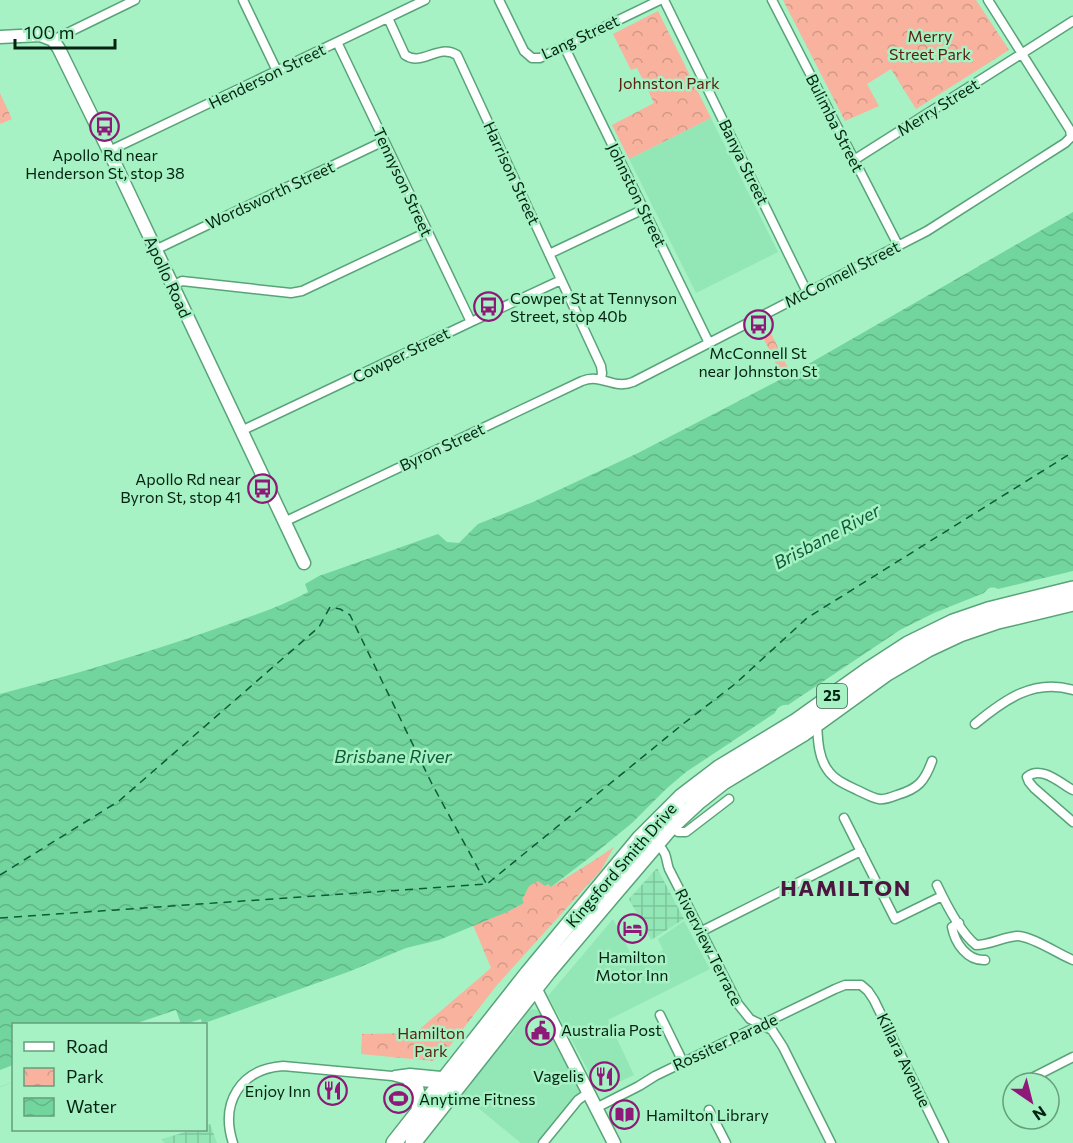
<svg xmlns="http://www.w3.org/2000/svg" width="1073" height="1143" font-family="Commissioner,sans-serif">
<defs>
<pattern id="industrial-grid" width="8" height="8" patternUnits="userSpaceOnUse" patternTransform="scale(1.5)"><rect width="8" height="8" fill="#93e6b6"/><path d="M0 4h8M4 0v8" fill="none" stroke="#7dc59b"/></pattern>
<pattern id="park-crowns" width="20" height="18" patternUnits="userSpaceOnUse" patternTransform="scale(1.5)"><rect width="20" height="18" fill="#f8b29e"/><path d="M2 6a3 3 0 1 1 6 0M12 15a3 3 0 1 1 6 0" fill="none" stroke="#d39987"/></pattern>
<pattern id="water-waves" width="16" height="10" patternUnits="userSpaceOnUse" patternTransform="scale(1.5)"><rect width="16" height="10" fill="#72d59e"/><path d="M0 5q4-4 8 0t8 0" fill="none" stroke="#61b787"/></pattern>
</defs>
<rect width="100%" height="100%" fill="#a6f2c4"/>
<path fill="#93e6b6" d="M711,118L778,252L696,293L629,159Z
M613,919L636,964L663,950L658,939L684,921L710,969L608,1020L634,1075L601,1090L598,1089L548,996Z
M532,1009L537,1010L542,1015L581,1090L537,1143H521L461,1094L504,1040L508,1039L523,1019V1015L525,1012Z"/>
<path fill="url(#industrial-grid)" d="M657,868L684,919L651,940L629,899Z
M210,1124L217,1143H164L162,1139L192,1130H206V1125Z"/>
<path fill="url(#park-crowns)" d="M783,0H976L1009,50L916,109L891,69L867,84L879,106L845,121Z
M658,11L711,118L629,159L612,125L654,103L637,68L631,70L613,34Z
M0,93L12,119L0,124Z
M767,325L791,374L783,378L759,329Z
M614,847L601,870L497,985L442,1056L433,1061L361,1054L362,1034L415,1033L491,968L473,925L492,918L524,903L522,899L524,896L528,886L538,880L545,886L548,884L551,887L590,863Z"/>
<path fill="#f8b29e" d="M677,106L687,113L681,123L671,117Z"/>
<path fill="url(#water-waves)" d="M1073,212V571L998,589C991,586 988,588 984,593L934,613L900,630L788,705C783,704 777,707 775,713L686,772L666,789L632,823L593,855L551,887L548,884L545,886L538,881L529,886L524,896L522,899L524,903L507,912L439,940L406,948L348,972L202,1024L201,1019L185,1024H14L13,1082L0,1087V694C72,675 144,654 215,629C246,618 278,608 308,592L305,584L319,576L438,534L447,542L459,543L478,524L533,502L638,453L791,374Z"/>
<path fill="#a6f2c4" d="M176,1010L181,1024H134Z
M13,1065V1082L0,1087V1070Z"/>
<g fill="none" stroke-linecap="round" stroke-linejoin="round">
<path stroke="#0e5b37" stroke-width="1.5" stroke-dasharray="8 6" stroke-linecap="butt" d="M0,875L119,801L319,627L330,607L340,609L350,615L432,784L486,883
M0,918L487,884L683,724L735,684L807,618L1073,452"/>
<defs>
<path id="street" d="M243,0L277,71
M499,0L524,51L532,58H540L660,0
M664,0L807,292
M772,0L898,245
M388,18L405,55C422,67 438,43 457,55L601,366L602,373L601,379
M53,40L135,0
M337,42L471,322
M564,46L709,343
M109,151L425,0
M854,160L1073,21
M155,250L384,141
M549,254L644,209
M172,286L182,281L291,293L302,291L427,232
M241,431L471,322L561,280
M284,522L582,381C602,373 613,390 633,382L927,231L1065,143L1071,137L1070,130L988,0
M817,724C818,739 818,756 827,769C834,780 846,785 857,790C864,793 872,798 879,799C885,800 892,797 897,795C918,789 925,781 932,761
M975,724C1004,700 1034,678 1073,690
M1073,790C1060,783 1041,765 1027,777L1029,782L1034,788L1073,822
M844,818L895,919L942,896
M671,827L678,832H686L729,799
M637,853C646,842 658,840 665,854C667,859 667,864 669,869L738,1004L750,1019L772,1030L783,1047L831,1143
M937,885C945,902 961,933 976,945C990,945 1003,937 1017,936C1032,936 1058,954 1073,960
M959,923L952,927C955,943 967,961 985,960
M700,932L861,851
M660,1015L683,1062
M395,1075L410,1073L441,1076L447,1075
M1024,1082L1073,1057
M596,1108L639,1086L655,1076L835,989L845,985H861L868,991L874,1000L944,1143
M709,1110L726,1143
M233,1143C220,1103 240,1069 283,1066L392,1076L411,1081L442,1084
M543,1143L578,1100L588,1093"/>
<path id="secondary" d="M0,37L40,35L53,40L59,49L109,151L304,563
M532,982L614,1143"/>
<path id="highway" d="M411,1081L416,1089L420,1111
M394,1143L528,973L640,838L681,797L719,768L795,722L868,670L908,644L953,622L988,610L1073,589
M413,1143L548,972L613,895L671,827L699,801L723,782L804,733L887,673L928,649L960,634L998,621L1073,603"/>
</defs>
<use href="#street" stroke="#59a379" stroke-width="11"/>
<use href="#secondary" stroke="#59a379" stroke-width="15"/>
<use href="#highway" stroke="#59a379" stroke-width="18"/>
<use href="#street" stroke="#fff" stroke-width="8"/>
<use href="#secondary" stroke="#fff" stroke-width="12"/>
<use href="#highway" stroke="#fff" stroke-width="15"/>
</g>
<defs>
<symbol id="bus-ring" viewBox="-11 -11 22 22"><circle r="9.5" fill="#a6f2c4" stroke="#8f1979" stroke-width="1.5"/><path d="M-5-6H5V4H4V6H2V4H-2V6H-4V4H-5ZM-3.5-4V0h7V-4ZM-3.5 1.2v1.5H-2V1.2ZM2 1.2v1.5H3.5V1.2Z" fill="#8f1979"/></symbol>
<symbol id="hotel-ring" viewBox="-11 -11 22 22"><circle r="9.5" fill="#a6f2c4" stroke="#8f1979" stroke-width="1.5"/><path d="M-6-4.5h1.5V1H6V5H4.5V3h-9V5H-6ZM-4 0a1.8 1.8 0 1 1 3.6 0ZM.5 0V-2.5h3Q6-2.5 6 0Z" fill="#8f1979"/></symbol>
<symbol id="civic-ring" viewBox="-11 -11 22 22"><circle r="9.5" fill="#a6f2c4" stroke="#8f1979" stroke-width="1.5"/><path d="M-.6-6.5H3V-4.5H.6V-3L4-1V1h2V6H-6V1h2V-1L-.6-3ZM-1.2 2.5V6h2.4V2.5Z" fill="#8f1979"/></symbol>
<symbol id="restaurant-ring" viewBox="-11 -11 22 22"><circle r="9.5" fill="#a6f2c4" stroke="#8f1979" stroke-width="1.5"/><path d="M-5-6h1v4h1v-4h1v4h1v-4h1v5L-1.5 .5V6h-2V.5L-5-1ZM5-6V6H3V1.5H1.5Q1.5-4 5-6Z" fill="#8f1979"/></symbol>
<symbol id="stadium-ring" viewBox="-11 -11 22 22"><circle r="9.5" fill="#a6f2c4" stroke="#8f1979" stroke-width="1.5"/><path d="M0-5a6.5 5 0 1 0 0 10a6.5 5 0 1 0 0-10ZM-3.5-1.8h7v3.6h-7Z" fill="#8f1979"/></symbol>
<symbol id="library-ring" viewBox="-11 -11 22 22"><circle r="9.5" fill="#a6f2c4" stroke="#8f1979" stroke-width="1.5"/><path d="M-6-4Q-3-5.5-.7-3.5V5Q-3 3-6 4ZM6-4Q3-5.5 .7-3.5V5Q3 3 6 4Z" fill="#8f1979"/></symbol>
</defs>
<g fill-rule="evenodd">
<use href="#bus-ring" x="88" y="110" width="33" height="33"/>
<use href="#bus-ring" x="472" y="290" width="33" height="33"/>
<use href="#bus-ring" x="742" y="308" width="33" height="33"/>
<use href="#bus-ring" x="246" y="472" width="33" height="33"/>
<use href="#hotel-ring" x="616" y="912" width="33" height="33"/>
<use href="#civic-ring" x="524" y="1014" width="33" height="33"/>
<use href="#restaurant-ring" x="588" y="1060" width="33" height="33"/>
<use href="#restaurant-ring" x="316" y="1074" width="33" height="33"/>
<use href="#stadium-ring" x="382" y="1082" width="33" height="33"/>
<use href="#library-ring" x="608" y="1098" width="33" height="33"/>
</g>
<g text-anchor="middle" stroke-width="5" stroke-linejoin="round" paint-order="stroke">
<rect fill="#a6f2c4" stroke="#346047" stroke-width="1.5" x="817" y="684" width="30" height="24" rx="4.5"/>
<g font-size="15" font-weight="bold" fill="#032212">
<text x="832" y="701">25</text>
</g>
<g font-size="16" fill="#5d210f" stroke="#a6f2c4">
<text x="930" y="42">Merry<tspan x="930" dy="18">Street Park</tspan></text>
<text x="669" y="89">Johnston Park</text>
<text x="431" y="1039">Hamilton<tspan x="431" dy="18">Park</tspan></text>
</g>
<g font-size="16" fill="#032212" stroke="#a6f2c4">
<text transform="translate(580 37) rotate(-25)" y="6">Lang Street</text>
<text transform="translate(267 76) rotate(-26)" y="6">Henderson Street</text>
<text transform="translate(938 107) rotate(-32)" y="6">Merry Street</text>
<text transform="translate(835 123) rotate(63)" y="6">Bulimba Street</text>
<text transform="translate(744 162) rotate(64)" y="6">Banya Street</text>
<text transform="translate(512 173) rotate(65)" y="6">Harrison Street</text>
<text transform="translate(403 182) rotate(65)" y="6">Tennyson Street</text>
<text transform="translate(270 195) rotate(-25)" y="6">Wordsworth Street</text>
<text transform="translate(637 195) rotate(64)" y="6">Johnston Street</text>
<text transform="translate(842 274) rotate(-27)" y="6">McConnell Street</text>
<text transform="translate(168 277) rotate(65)" y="6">Apollo Road</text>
<text transform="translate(401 355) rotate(-26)" y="6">Cowper Street</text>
<text transform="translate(442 447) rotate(-25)" y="6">Byron Street</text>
<text transform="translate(621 865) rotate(-49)" y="6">Kingsford Smith Drive</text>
<text transform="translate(709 947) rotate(63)" y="6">Riverview Terrace</text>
<text transform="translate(725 1042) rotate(-25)" y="6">Rossiter Parade</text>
<text transform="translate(904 1060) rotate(64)" y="6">Killara Avenue</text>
</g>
<g font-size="16" fill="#032212" stroke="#a6f2c4" text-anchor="start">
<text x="105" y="161" text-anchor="middle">Apollo Rd near<tspan x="105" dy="18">Henderson St, stop 38</tspan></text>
<text x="510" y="304">Cowper St at Tennyson<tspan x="510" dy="18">Street, stop 40b</tspan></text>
<text x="758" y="359" text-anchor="middle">McConnell St<tspan x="758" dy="18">near Johnston St</tspan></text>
<text x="241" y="485" text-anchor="end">Apollo Rd near<tspan x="241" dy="18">Byron St, stop 41</tspan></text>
<text x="632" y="963" text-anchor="middle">Hamilton<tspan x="632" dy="18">Motor Inn</tspan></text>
<text x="561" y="1036">Australia Post</text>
<text x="584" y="1082" text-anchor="end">Vagelis</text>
<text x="311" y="1097" text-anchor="end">Enjoy Inn</text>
<text x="419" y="1105">Anytime Fitness</text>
<text x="646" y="1121">Hamilton Library</text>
</g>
<g font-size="18" font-style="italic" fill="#0e5b37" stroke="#a6f2c4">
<text transform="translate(827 537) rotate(-28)" y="6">Brisbane River</text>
<text x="393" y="763">Brisbane River</text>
</g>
<g font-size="22" font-weight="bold" letter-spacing="1.5" fill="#4d1641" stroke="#a6f2c4">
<text x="846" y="896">HAMILTON</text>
</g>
</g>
<rect x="12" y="1023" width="195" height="108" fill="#a6f2c4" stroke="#659f7d" stroke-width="1.5"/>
<rect x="24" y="1042" width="30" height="9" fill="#ffffff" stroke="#659f7d" stroke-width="1.5"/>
<text x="66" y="1053" font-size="18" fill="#032212">Road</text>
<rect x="24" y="1068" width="30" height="18" fill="url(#park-crowns)" stroke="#659f7d" stroke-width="1.5"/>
<text x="66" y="1083" font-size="18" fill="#032212">Park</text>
<rect x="24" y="1098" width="30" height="18" fill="url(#water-waves)" stroke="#659f7d" stroke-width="1.5"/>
<text x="66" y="1113" font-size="18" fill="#032212">Water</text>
<g transform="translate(1031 1101) rotate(145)"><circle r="28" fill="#a6f2c4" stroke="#659f7d" stroke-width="1.5"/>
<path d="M0-4.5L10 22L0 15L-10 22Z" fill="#8f1979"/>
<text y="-9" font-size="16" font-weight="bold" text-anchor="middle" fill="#032212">N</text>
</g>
<path d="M15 39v9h100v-9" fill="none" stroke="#032212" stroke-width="3"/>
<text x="24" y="39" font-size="18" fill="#032212" stroke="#a6f2c4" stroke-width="4.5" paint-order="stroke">100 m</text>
</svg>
